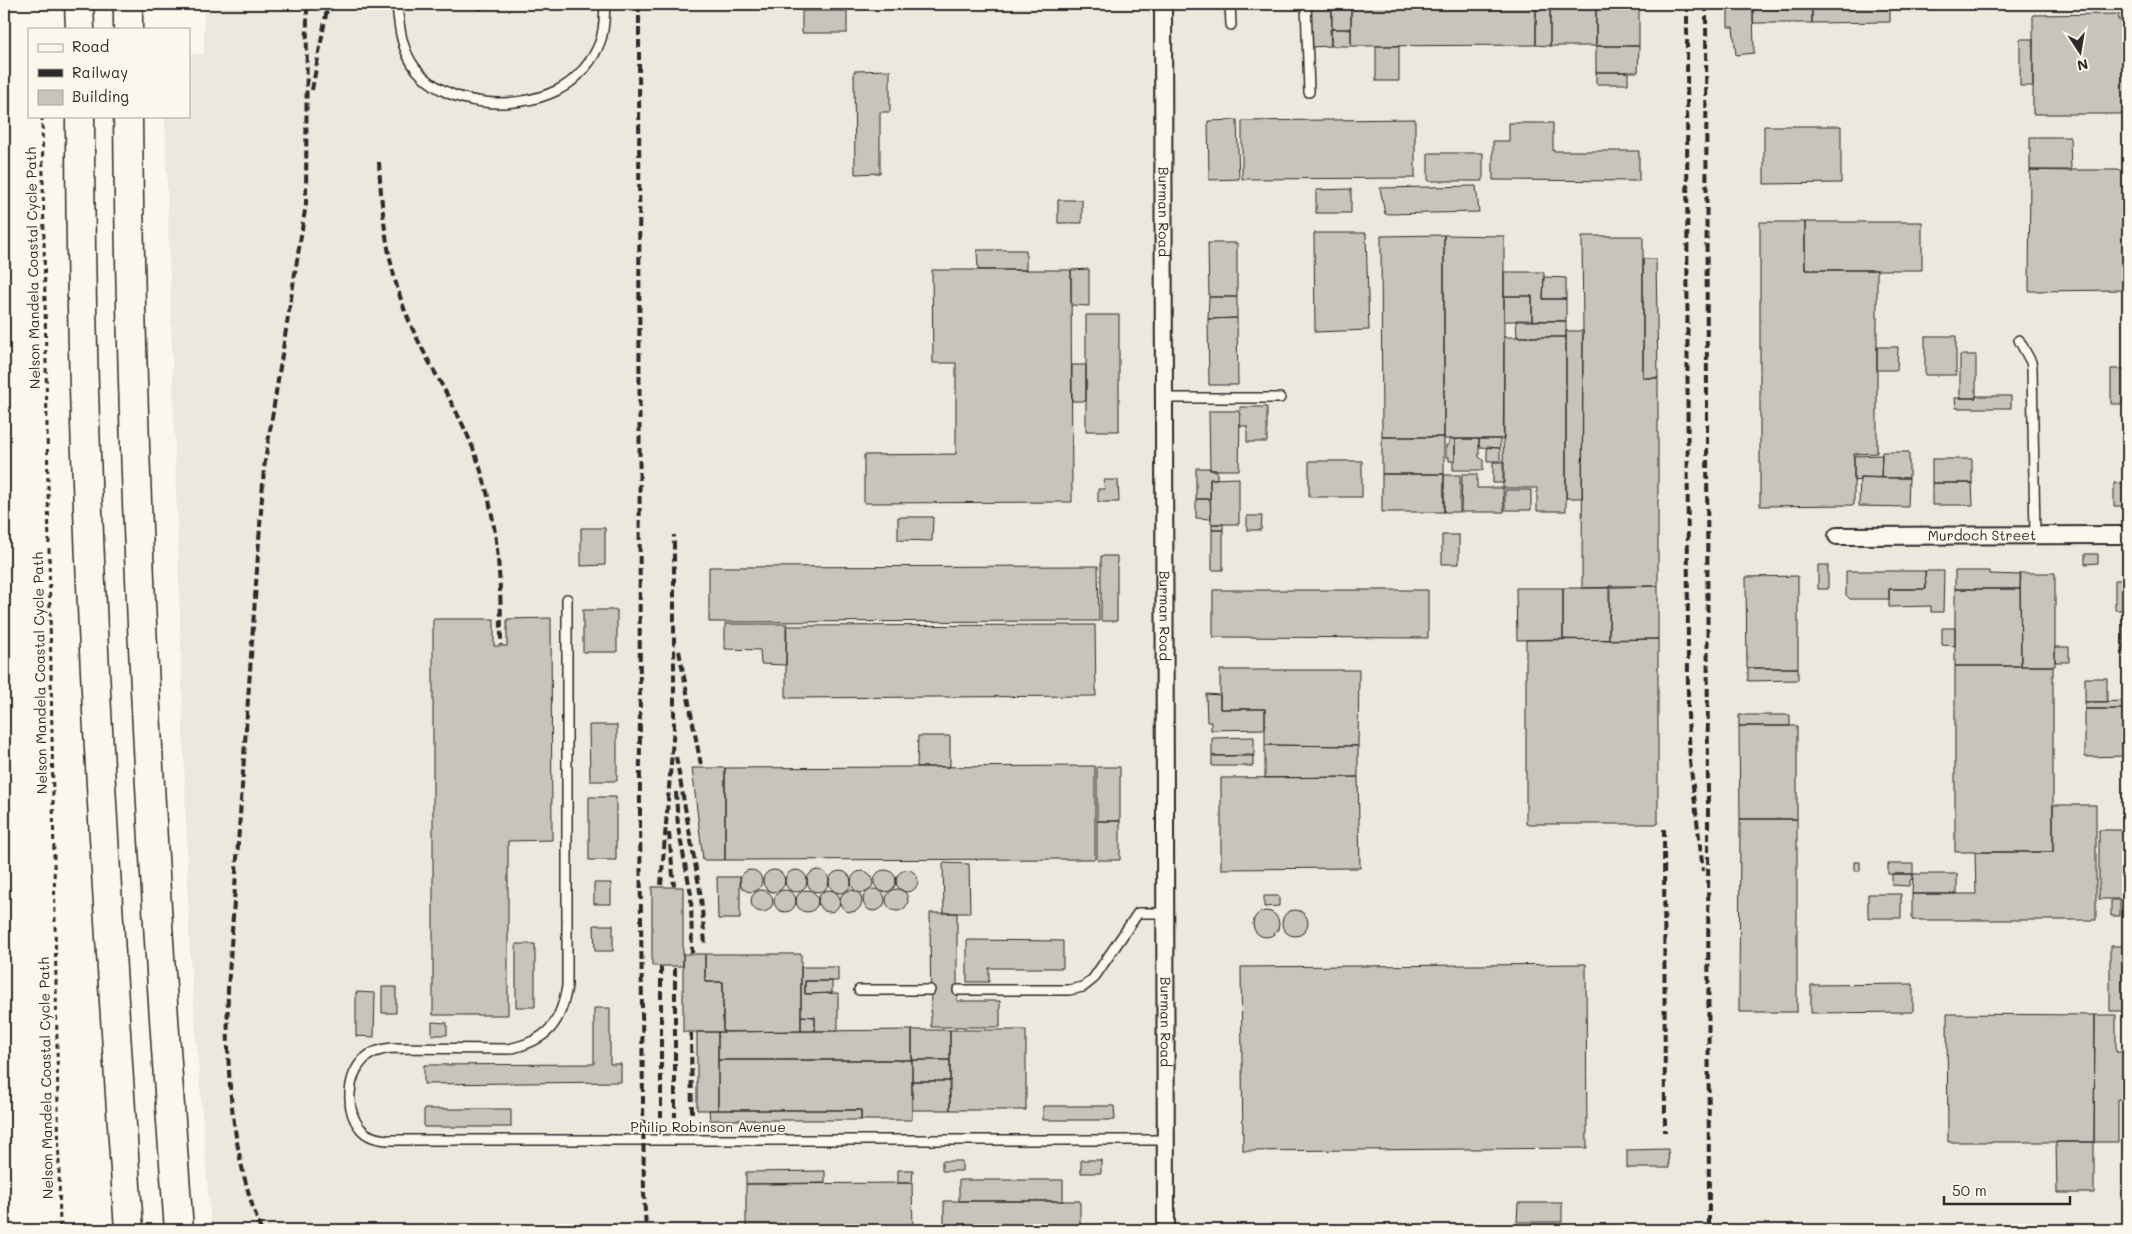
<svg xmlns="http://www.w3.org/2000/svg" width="2132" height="1234" font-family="Mali,sans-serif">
<rect width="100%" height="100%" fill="#fbf7ec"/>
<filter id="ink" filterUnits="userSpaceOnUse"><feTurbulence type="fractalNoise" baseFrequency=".02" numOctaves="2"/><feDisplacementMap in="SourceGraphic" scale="10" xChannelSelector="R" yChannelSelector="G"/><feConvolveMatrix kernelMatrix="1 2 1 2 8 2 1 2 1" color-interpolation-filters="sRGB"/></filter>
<g filter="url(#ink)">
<path fill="#ebe8de" d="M204,4H2128V1230H211L190,957L165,116H189V54H204Z"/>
<path fill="#c7c4bc" stroke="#2b2b2b" d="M463,4H483L481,10Z
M728,4H804V9H728Z
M1310,4H1332L1331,46L1310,47Z
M1332,4H1351V29H1332Z
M1351,4H1536V45L1351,46Z
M1536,4H1550V46L1536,45Z
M1550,4H1596V46H1550Z
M1596,4H1639V46H1596Z
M1728,4H1753L1754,53L1736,55L1733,27H1728Z
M1753,4H1812V23H1753Z
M1812,4H1890V22L1812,23Z
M802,11H847V33H802Z
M2119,14L2118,20H2128V114H2033V15Z
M1330,29H1351V46H1331Z
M2020,39H2033V86H2020Z
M1376,46H1399V81H1376Z
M1596,46H1639L1638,72H1596Z
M890,70V112H880V173L855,174L854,71Z
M1596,72H1628V84H1596Z
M1415,119V178L1242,179V121Z
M1237,120L1239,179L1209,180L1208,121Z
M1509,123H1553V151H1639V181L1493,180V141H1509Z
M1764,126H1841V183L1764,184Z
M2030,137H2070L2071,171L2030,170Z
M1428,153H1483V181H1428Z
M2030,170H2123L2124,207H2128V290L2029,291Z
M1476,186L1479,212L1385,214L1380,188Z
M1351,189V213H1316V190Z
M2123,190H2128V207H2124Z
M1058,200H1082V223H1058Z
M1760,222H1805V270H1877V453L1854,454V505L1760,506Z
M1805,222H1922V270H1805Z
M1314,233H1366L1369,330L1315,332Z
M1444,235L1504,236V439H1444Z
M1444,235V437H1382L1381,236Z
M1582,236H1643V378H1658V586L1582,588L1583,331Z
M1208,243H1237V297H1209Z
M977,250H1026V270H978Z
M1643,259H1656L1658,378H1643Z
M1089,269V306L1071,305V270Z
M932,270H1071L1072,502L864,503V455L956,454V363H933Z
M1504,272H1544L1543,299H1566V321H1532V296H1504Z
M1544,277L1566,278V299H1543Z
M1504,296H1532V321H1504Z
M1209,297H1237V318L1208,319Z
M1086,315H1119V431H1086Z
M1237,318L1238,385H1209L1208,319Z
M1516,320L1566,321V337H1517Z
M1566,331H1583L1582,498H1566Z
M1925,336H1956V375H1925Z
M1504,337H1566V511H1537V488H1503Z
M1877,347H1898L1897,370H1877Z
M1960,355H1976V398H1960Z
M1072,365H1086V401H1072Z
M2111,369H2128V404H2111Z
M1976,396H2011V408H1956L1955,398H1976Z
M1240,407H1267V442H1247V426H1240Z
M1209,411H1238L1240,414L1239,470H1210Z
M1382,437H1444V474H1382Z
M1449,439H1455V461H1449V457H1446V445H1449Z
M1455,439H1479V457L1483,460V470H1453V461H1455Z
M1479,439H1500V448L1479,447Z
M1487,447L1500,448V461H1487Z
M1882,452H1909V478H1881Z
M1882,455L1881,478L1860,477V480L1854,481V456Z
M1932,459H1972V483H1932Z
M1309,461H1362V497H1309Z
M1493,462H1504V483H1493Z
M1196,468H1210V470H1217V479H1210V499H1196Z
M1382,474H1444V512H1382Z
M1462,474H1477V488H1503L1504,512H1461Z
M1444,475H1460V512H1444Z
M1860,477L1909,478L1908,507L1859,506Z
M1239,478V524H1211L1210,479Z
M1104,480H1118L1119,502H1098V489H1105Z
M1932,483H1972L1973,505H1932Z
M2114,483H2128V506H2114Z
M1505,490H1531V510H1505Z
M1196,499H1210L1211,519L1196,518Z
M1247,516H1262L1261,530H1247Z
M898,517H933L932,541L898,540Z
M1212,524H1223V530H1212Z
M581,528H605V565L581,566Z
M1212,530H1223V570H1212Z
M1442,535H1459V564H1442Z
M2085,554H2098V563L2085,564Z
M1101,556H1117V621H1101Z
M1818,565H1828V589H1818Z
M1098,566L1099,621L709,622V567Z
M1846,571H1925L1926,589H1889V599H1850L1846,595Z
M1925,571H1944L1943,612H1931V606L1889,607V589H1926Z
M1955,571H1990V574L2021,575L2020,589H1955Z
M2020,573H2055V666H2021Z
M1798,576V668H1747L1746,577Z
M2123,576H2128V652H2123Z
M2115,580H2123V610H2115Z
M1609,586H1658V639L1609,640Z
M1516,588H1563V639L1517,640Z
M1563,588H1610L1609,640L1563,639Z
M1955,589H2020L2021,666H1955Z
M1213,590H1428V638L1213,637Z
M583,610H617V652H583Z
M551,618L552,840L508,841V1015H433V619H494V646H507V619Z
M725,624H787L786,665L761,664L760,650L725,649Z
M1095,625L1096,696L786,698V626Z
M1942,628H1955V646L1942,645Z
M1658,639V824H1526V640Z
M2055,647H2069V662H2055Z
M1955,666H2053V852H1955Z
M1748,668H1798V680L1748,681Z
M1220,670H1359L1358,746L1265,745V709H1220Z
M2085,678H2107V702H2085Z
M1206,694L1220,695V709H1265V729L1211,730V722H1207Z
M2128,701V709H2085V702Z
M2085,709H2128V756L2085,757Z
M1739,715H1790V726H1739Z
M589,725H617V781H590Z
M1739,726H1797V819H1740Z
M918,736H950V767H917Z
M1254,737V756H1212V738Z
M1265,745L1358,746V777L1265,778Z
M1253,755V766H1212V756Z
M1095,766V859L725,860V768Z
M1097,767H1120V821H1097Z
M692,768H725V860H703Z
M1358,777L1360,868L1221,869V778Z
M589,797H616V860H589Z
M2053,805H2096V920H1912V894H1976L1975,852H2053Z
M1740,819H1797V1012H1739Z
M1097,821H1120V860H1097Z
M2099,830H2128V899H2099Z
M1854,862H1860V871H1854Z
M943,863L969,864L970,913H944Z
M1888,864H1913V874H1888Z
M896 881a11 11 0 1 1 22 0a11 11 0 1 1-22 0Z
M763 881a11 11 0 1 1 22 0a11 11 0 1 1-22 0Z
M785 881a11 11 0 1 1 22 0a11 11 0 1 1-22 0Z
M740 881a11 11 0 1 1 22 0a11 11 0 1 1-22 0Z
M807 881a11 11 0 1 1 22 0a11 11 0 1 1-22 0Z
M874 881a11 11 0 1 1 22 0a11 11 0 1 1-22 0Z
M851 882a11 11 0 1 1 22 0a11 11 0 1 1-22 0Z
M829 882a11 11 0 1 1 22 0a11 11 0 1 1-22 0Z
M1892,874H1913V879L1910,880L1909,886L1892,885Z
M1913,874H1957V894H1912Z
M717,877H740V919H718Z
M594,883H611V904H594Z
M652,887H683V966H652Z
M863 900a11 11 0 1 1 22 0a11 11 0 1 1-22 0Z
M886 900a11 11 0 1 1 22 0a11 11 0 1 1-22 0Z
M796 901a11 11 0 1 1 22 0a11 11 0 1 1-22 0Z
M818 901a11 11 0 1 1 22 0a11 11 0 1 1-22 0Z
M840 901a11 11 0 1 1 22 0a11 11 0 1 1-22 0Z
M751 901a11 11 0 1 1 22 0a11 11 0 1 1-22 0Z
M774 901a11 11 0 1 1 22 0a11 11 0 1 1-22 0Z
M1868,894H1901V918H1868Z
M1264,896H1279V906L1264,907Z
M2111,900H2120V916H2111Z
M1282 923a13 13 0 1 1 26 0a13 13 0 1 1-26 0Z
M1253 924a13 13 0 1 1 26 0a13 13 0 1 1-26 0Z
M930,913H957V1001H1000V1027H931Z
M594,925H613V951H595Z
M967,940L1063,941V968H989V982H967Z
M516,944H535V1007H516Z
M2110,946H2128V1011H2110Z
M683,954H705V982H723V1032H683Z
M705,954H801V1031L723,1032V982H705Z
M1586,964L1587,1148L1243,1151L1241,967Z
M801,967H838V981H805V994L838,993V1031H815V1017L801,1016Z
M805,981H832V993L805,994Z
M1913,984V1012L1811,1013V985Z
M382,987H396V1013H382Z
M356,992L375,993L374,1037L356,1036Z
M594,1008H610V1064H621V1082L424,1084V1065L594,1064Z
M1947,1014L2095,1015L2094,1142H1948Z
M2095,1015H2116V1052H2128V1099H2118V1142H2094Z
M801,1016L815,1017V1031H801Z
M432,1022L447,1023V1035H432Z
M912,1030V1060H718V1032Z
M912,1030H950V1060H912Z
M950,1030H1026V1110H950Z
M697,1032H718V1110H697Z
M718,1060H912V1120H861V1110H718Z
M912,1060H950V1081H912Z
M912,1081H949L950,1110H912Z
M1043,1106H1114L1115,1120H1043Z
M424,1109H511V1127H424Z
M709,1110H861V1120H710Z
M2056,1142H2094V1193H2057Z
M1668,1149L1669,1168H1627V1150Z
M1081,1160H1101V1173H1081Z
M942,1161H962V1171H942Z
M898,1170H913L912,1183H898Z
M825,1171V1183L746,1184V1172Z
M959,1180H1063V1201H959Z
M912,1183L913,1230H746V1184Z
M944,1201H1080V1226H1048V1230H944Z
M1518,1203H1562V1222H1517Z
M1048,1226H1061V1230H1048Z
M1622,1227H1671V1230H1622Z
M1552,1229V1230H1458Z"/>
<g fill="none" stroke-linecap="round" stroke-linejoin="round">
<defs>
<path id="service" d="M397,4C399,26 401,50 416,69C449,108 515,111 558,90C577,80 593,61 600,42C605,29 604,17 605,4
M1230,4L1231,25
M1306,4L1309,92
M2019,340L2031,362L2032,368L2035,535
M1164,398H1280
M567,599V986C561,1024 547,1041 508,1049L392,1048C382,1049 371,1052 364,1059C347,1076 345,1110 360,1128C367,1137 377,1139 388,1140H1166
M859,990H930
M958,990H1069L1083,987L1093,979L1138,913H1165"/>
<g id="minor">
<path id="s1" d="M1163,4L1166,1230"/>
<path id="s2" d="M1837,536L2128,535"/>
</g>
<path id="motorway" d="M79,4L80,29
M128,4V29
M80,116C80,488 104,860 129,1230
M128,116C131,488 151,860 179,1230"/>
</defs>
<use href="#service" stroke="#2b2b2b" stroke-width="12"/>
<use href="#minor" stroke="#2b2b2b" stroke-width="20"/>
<use href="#motorway" stroke="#2b2b2b" stroke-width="31"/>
<path stroke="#2b2b2b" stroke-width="3" stroke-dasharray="5 4" stroke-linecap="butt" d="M42,116L60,1230"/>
<use href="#service" stroke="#fbf7ec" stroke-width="9"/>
<use href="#minor" stroke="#fbf7ec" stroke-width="16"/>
<use href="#motorway" stroke="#fbf7ec" stroke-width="28"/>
<path stroke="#2b2b2b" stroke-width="4" stroke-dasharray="8 4" stroke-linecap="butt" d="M639,4L640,825L644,1193L646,1230
M1687,4L1688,714L1690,761L1703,871
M1706,4L1709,1230
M312,90L328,4
M379,162C382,221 389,279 414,332C435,377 464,418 479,465C499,524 501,583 501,645
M679,651L701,765
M676,757L701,897L705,944
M676,792L678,827L691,894L692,953
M1664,829L1665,1132
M669,833L674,886
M661,885L674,727V535
M661,967V1117
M675,968V1117
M691,1033L692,1117
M261,1230C231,1152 226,1072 228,989L264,468L306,204L307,4"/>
</g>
</g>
<g text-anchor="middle" stroke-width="4" stroke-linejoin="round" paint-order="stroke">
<g font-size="14" fill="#2b2b2b" stroke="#fbf7ec">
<text dy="5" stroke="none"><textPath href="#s1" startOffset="208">Burman Road</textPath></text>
<text transform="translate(33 268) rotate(-91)" y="5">Nelson Mandela Coastal Cycle Path</text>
<text dy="5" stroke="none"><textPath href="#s2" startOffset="145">Murdoch Street</textPath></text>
<text dy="5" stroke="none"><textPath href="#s1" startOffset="612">Burman Road</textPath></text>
<text transform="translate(40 673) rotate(-91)" y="5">Nelson Mandela Coastal Cycle Path</text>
<text dy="5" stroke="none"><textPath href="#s1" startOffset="1018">Burman Road</textPath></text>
<text transform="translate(46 1078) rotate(-91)" y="5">Nelson Mandela Coastal Cycle Path</text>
<text x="708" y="1132">Philip Robinson Avenue</text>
</g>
</g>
<rect width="2132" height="1234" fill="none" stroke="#fbf7ec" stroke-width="20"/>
<rect x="10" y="10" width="2112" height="1214" fill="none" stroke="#2b2b2b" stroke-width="2" filter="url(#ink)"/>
<rect x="28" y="28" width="162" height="90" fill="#fbf7ec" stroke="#a8a59f"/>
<rect x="38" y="44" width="25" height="8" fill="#fbf7ec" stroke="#a8a59f"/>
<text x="72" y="52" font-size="15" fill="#2b2b2b">Road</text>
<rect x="38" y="69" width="25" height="8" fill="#2b2b2b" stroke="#a8a59f"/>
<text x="72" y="78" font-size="15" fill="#2b2b2b">Railway</text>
<rect x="38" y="90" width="25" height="15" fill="#c7c4bc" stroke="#a8a59f"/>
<text x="72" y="102" font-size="15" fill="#2b2b2b">Building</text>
<g transform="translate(2080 52) rotate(168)" stroke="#fbf7ec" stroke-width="4" paint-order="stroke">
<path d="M0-4L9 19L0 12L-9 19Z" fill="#2b2b2b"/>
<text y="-8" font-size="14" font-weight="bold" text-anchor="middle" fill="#2b2b2b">N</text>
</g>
<path d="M1944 1196v8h126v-8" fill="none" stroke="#2b2b2b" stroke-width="2.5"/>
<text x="1952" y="1196" font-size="15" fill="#2b2b2b" stroke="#fbf7ec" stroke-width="4" paint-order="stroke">50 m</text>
</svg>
